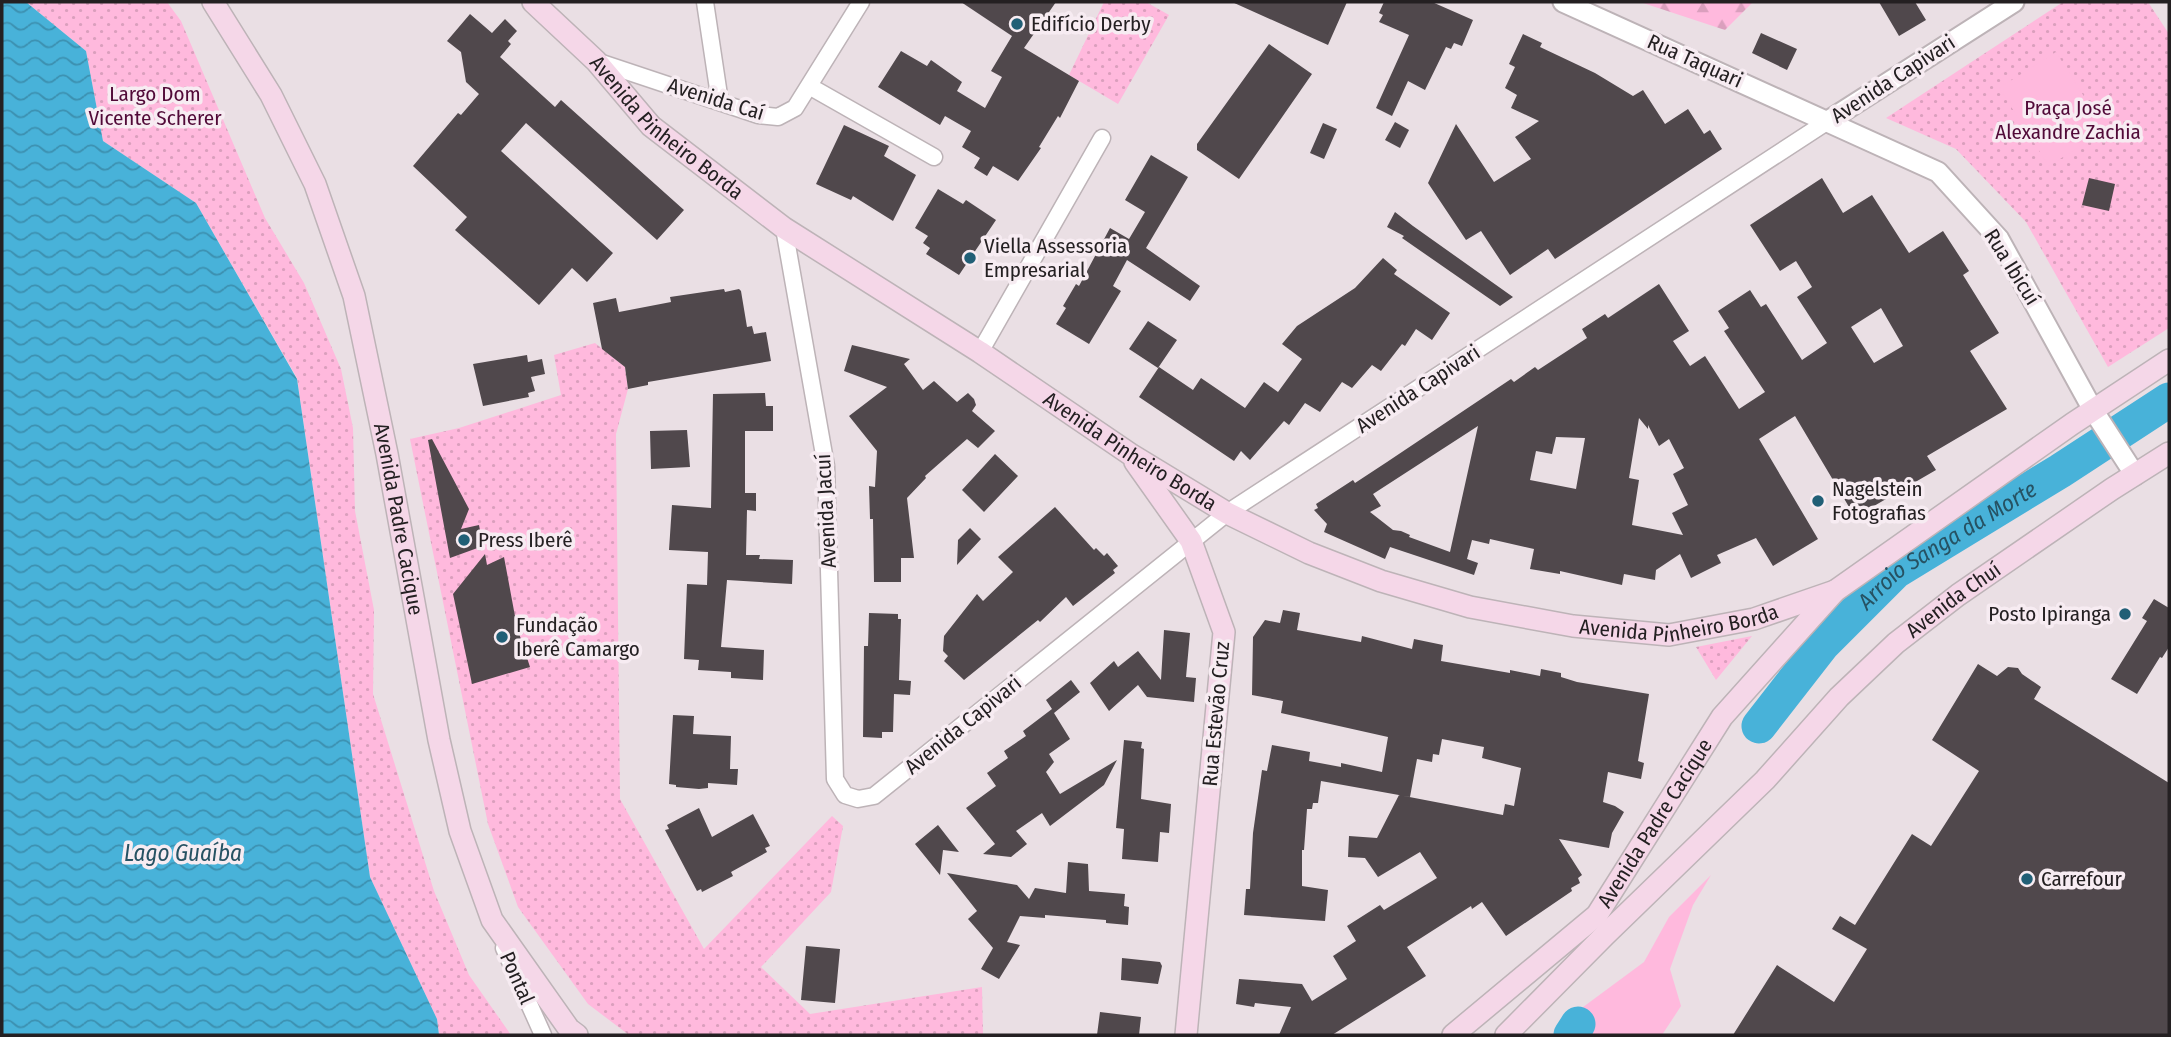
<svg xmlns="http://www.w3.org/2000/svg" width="2171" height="1037" font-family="'Fira Sans Condensed',sans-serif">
<defs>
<pattern id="grass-dots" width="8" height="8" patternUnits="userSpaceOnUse" patternTransform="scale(1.75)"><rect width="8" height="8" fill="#ffb9dd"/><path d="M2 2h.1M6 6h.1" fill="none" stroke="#da9fbd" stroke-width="1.8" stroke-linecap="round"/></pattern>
<pattern id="forest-firs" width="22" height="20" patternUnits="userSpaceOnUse" patternTransform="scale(1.75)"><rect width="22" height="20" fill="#ffb9dd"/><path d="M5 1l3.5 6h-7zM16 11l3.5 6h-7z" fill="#da9fbd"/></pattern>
<pattern id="water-waves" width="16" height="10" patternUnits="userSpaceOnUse" patternTransform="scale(1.75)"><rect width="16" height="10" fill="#48b2d9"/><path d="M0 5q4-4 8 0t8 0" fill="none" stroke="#3c90b0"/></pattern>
</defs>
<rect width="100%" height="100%" fill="#eadfe4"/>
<path fill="url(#grass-dots)" d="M26,2H167L181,21L265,218L304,283L341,369L353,428L355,511L374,610L373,694L434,891L469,975L511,1035H439L437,1019L370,877L297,378L196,203L103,141L86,51Z
M1104,2H1146L1169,15L1118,104L1069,75Z
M2063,2H2148L2169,34V328L2108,367L2026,222L1956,149L1886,118Z
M595,343L625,367L628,389L616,434L620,799L704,949L832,816L843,826L831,892L761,967L810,1014L982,987L983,1035H629L588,1004L518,907L488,824L410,439L459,428L561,395L554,355Z
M1752,636L1716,680L1696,647Z"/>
<path fill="url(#forest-firs)" d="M1640,2H1753L1725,30Z"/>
<path fill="#ffb9dd" d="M2056,52L2105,130L2049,166L1999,88Z
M1711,875L1693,905L1670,969L1681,1006L1662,1035H1554L1575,1013L1644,962L1669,917Z"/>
<path fill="url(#water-waves)" d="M2,2H26L86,51L103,141L196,203L297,379L370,877L437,1019L439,1035H2Z"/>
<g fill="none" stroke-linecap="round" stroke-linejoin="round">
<g stroke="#48b2d9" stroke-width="35">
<path id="s1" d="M1759,726L1822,645L1896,571L2060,471L2169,400"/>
<path d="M1571,1035L1578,1024"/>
</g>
</g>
<path fill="#50484c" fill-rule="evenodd" d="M961,2H1056L1024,48L1079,81L1060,118L1058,116L1039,147L1041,148L1018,181L993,166L987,176L974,168L980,158L962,147L971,131L945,116L940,125L878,87L901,51L927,66L931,60L962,82L957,91L985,108L1002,77L991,71L1012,36Z
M1232,2H1347L1328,45Z
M1384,2H1432L1473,20L1462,46L1454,43L1451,49L1446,47L1425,90L1408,81L1392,116L1376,108L1409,35L1379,22L1383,15L1379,13Z
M1879,2H1915L1926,20L1899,36Z
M470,14L492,33L505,19L517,31L508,41L511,44L500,57L555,107L561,100L684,210L657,240L526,123L501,151L613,253L587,282L572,268L539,305L455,230L467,217L413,166L458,113L461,115L479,94L466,82L461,52L447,41Z
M1761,33L1797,49L1787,70L1752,53Z
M1523,34L1542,43L1540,47L1595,73L1633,96L1643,90L1665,124L1688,109L1704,134L1710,130L1722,149L1555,259L1548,249L1510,275L1481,231L1466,240L1428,183L1456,124L1494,182L1531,159L1515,137L1539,121L1511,108L1517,95L1505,88L1515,67L1509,64Z
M1269,44L1312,74L1239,179L1197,150V144Z
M1395,122L1409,130L1400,148L1385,140Z
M1323,123L1337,129L1324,159L1310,153Z
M844,125L889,146L884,156L916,175L893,221L853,196L851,200L816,184Z
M1151,155L1188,177L1146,248L1200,286L1190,301L1127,260L1113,286L1121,291L1089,344L1056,324L1066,308L1063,306L1076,284L1079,286L1110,228L1129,239L1145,212L1125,200Z
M1822,178L1843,213L1872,195L1909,253L1943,231L1969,271L1963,275L1999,333L1970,351L2007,409L1927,456L1936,470L1855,517L1795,416L1759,439L1818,539L1773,566L1756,538L1717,555L1721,563L1691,578L1680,554L1656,570L1655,580L1624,574L1622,585L1560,571V574L1530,569L1534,549L1490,539L1489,544L1472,540L1467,559L1478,563L1474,575L1390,547L1385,559L1324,532L1327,524L1314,510L1318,508L1316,504L1353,480L1355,483L1387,462L1511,379L1514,382L1535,367L1538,370L1587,338L1582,329L1605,314L1608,318L1659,284L1689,331L1673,341L1690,366L1705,356L1739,409L1765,392L1724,331L1729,328L1718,311L1750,290L1761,307L1766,304L1802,360L1827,343L1797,297L1812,287L1796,261L1780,271L1750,225ZM1881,308L1903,346L1874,363L1851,327ZM1639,418L1648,429V425L1659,446L1669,439L1684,468L1673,474L1688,505L1672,513L1683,535L1632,525L1639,480L1629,478ZM1478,426L1450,552L1409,537L1410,535L1401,531L1393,530L1370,512L1381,506L1373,494ZM1556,437L1585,438L1576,489L1530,480L1536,451L1552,454Z
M2089,178L2115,184L2109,211L2082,205Z
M938,189L963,204L966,200L996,220L959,275L926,254L930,248L923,243L928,236L915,228Z
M1395,212L1413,226L1513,297L1500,306L1402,238L1404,236L1387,227Z
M1383,258L1397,270L1394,274L1450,313L1432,340L1416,329L1405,346L1402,344L1381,371L1372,365L1352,388L1342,382L1320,412L1305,403L1289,425L1284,421L1250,460L1241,451L1234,461L1139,397L1159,367L1193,390L1201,378L1245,408L1264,382L1278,392L1302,359L1282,344L1297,326L1355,288Z
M724,289L725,292L739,289L741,291L747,327L752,326L754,334L766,332L771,361L648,382V385L628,389L625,367L602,349L593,303L616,298L619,312L671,302L670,297Z
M1148,321L1177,340L1158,368L1129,349Z
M852,345L910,359L904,364L923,390L934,381L957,402L968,393L974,399L976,405L972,411L995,431L978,448L967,439L925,476L926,478L907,498L914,558H901V582H874L873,519H870L869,486L875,487L877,451L849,416L887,387L844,371Z
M527,355L528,362L542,359L545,374L531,377L535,391L528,393L529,397L483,406L473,364Z
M765,393L766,406H773V431H745V493H756V511L747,510L746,555H760L759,559L793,560L792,584L727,580L721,647L764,650L763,680L731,678V672L698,670L699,660L684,659L687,584L707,585L708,552L669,550L672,505L711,508L713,394Z
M687,430L690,467L651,469L650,431Z
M432,439L469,509L461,529L479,525L483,546L450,558L428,440Z
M995,454L1018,476L984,512L962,490Z
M1055,507L1094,550L1096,548L1104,556L1107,553L1118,566L1113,570L1115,573L1073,606L1066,597L1040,622L1038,620L964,680L944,661L948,656L943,651L944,636L977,594L983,601L1013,572L998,557Z
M970,528L981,539L957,565L958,540Z
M485,554L487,565L504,557L517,627L530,667L472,684L453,594Z
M2154,599L2169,608V647L2162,658L2160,657L2137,694L2111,679L2147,621L2142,618Z
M1283,610L1300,613L1297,630L1361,642L1362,636L1412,649L1414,639L1443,645L1441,661L1510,673V670L1540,676L1541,669L1561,673V677L1577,682L1649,694L1638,761L1644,763L1641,779L1608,772L1603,802L1615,806L1624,812L1612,833L1609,848L1559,839L1582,875L1578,878L1580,883L1571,888L1572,891L1506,936L1482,902L1472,909L1471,906L1407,947L1426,976L1332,1035H1279L1291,1007L1255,1003L1254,1007L1236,1004L1239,979L1302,984L1312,1001L1347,979L1333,956L1356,941L1347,926L1380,905L1384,910L1437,878L1420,852L1378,877L1365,858L1348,857L1349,836L1377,838L1399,795L1503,815L1505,804L1514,806L1521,768L1482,758L1484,747L1442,739L1439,755L1433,754L1432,762L1417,759L1410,797L1321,781L1318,803H1313L1312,809H1307L1304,850H1302V886L1328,890L1325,921L1244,915L1246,889H1250L1253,833L1262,770L1267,771L1272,745L1310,752L1309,761L1341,767V763L1382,772L1388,737L1281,713L1283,701L1252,695L1253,637L1265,620L1280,623Z
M869,613L898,614V619H901L899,680L911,681L910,695L894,694L893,732H882V738L863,737L864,646H868Z
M1164,630L1190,633L1186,677L1196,678L1194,702L1147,697L1138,685L1109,711L1090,683L1114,661L1118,667L1138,651L1161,680Z
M1978,664L1997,676L2008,667L2018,668L2022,674L2041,687L2034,699L2169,783V1035H1733L1777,965L1834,1002L1867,949L1832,929L1840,916L1855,925L1912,834L1931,846L1979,771L1932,740Z
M1071,680L1080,692L1054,713L1070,739L1049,754L1054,762L1046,772L1060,794L1117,760L1104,785L1050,826L1042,813L1016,831L1027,844L1011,857L983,854L995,844L966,808L996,786L987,773L1008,758L1004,751L1026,736L1023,731L1052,709L1046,700Z
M673,715L694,716L693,734L731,736L730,769H738L737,785L708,783V788L699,789L676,787V785L669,784Z
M1124,740L1142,742L1141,748L1144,749L1141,799L1171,804L1169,833L1160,832L1158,862L1122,859L1124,829L1116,828Z
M699,808L712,837L753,814L770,846L765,848L767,852L731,872L733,876L702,892L701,889L697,891L665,830L669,829L667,825Z
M938,825L959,852L943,850L940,875L915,844Z
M1068,862L1088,864L1089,891L1125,894L1124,906L1129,907L1128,925L1106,923V920L1045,915V918L1020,916L1007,942L1020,945L999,979L981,969L993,948L968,919L977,911L947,873L1017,885L1029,899L1035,888L1066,893Z
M806,946L840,949L835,1003L801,1000Z
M1122,958L1160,962L1162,966L1158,984L1121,980Z
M1100,1012L1141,1017L1139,1035H1097Z"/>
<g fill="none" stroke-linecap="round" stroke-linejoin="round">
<defs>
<path id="minor" d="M705,2L720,102
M596,61L758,115L778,117L795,108L861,2
M809,86L934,157
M784,228L826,466L835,779L845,795L858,799L874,796L1227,513L1828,121
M980,352L1102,138
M504,948L543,1035"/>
<path id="tertiary" d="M1563,2L1938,172L1999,239L2093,410L2135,475
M1828,121L2014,2"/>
<g id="secondary">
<path id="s2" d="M213,2L271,95L315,184L354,296L387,454L439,740L460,831L492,920L569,1029L577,1035"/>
<path id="s3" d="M533,2L596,61L651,126L784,228L980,352L1130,454L1227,513L1309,553L1381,581L1470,607L1573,626L1669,635L1754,619L1835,591"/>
<path d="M1135,462L1191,541L1224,632L1186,1035"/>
<path id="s4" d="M1453,1035L1597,915L1722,717L1835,591L2072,424L2169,360"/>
<path id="s5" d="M1506,1035L1605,935L1765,780L1839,697L1896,643L1958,595L2112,489L2169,453"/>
</g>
</defs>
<use href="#minor" stroke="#bdb3b7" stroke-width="19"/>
<use href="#tertiary" stroke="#bdb3b7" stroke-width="23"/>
<use href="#secondary" stroke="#bdb3b7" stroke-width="24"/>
<use href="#minor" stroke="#fff" stroke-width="16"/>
<use href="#tertiary" stroke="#fff" stroke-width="19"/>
<use href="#secondary" stroke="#f5d7e8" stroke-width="21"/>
</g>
<g fill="#215f76" stroke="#f7ecf2" stroke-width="2.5">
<circle cx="1017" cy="24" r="7"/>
<circle cx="970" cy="258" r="7"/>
<circle cx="1818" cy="501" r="7"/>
<circle cx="464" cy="540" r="7"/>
<circle cx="2125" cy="614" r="7"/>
<circle cx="502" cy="637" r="7"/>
<circle cx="2027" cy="879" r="7"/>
</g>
<g text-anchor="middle" stroke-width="7" stroke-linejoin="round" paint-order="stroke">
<g font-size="21" fill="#242022" stroke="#f7ecf2" text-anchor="start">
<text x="1031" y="31">Edifício Derby</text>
<text x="984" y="253">Viella Assessoria<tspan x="984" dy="24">Empresarial</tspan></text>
<text x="1832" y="496">Nagelstein<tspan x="1832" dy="24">Fotografias</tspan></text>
<text x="478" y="547">Press Iberê</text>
<text x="2111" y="621" text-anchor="end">Posto Ipiranga</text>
<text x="516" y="632">Fundação<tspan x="516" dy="24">Iberê Camargo</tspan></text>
<text x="2041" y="886">Carrefour</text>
</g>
<g font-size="21" fill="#242022" stroke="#f7ecf2">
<text transform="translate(1695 61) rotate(24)" y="7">Rua Taquari</text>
<text transform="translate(1893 79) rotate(-33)" y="7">Avenida Capivari</text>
<text transform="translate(716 99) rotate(17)" y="7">Avenida Caí</text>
<text dy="7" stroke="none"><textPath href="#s3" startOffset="184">Avenida Pinheiro Borda</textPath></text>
<text transform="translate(2012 267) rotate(58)" y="7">Rua Ibicuí</text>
<text transform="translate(1418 389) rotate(-33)" y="7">Avenida Capivari</text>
<text dy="7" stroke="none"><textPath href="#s3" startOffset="751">Avenida Pinheiro Borda</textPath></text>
<text transform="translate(826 511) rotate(-93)" y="7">Avenida Jacuí</text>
<text dy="7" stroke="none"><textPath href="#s2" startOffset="555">Avenida Padre Cacique</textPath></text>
<text dy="7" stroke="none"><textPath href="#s5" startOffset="625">Avenida Chuí</textPath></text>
<text dy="7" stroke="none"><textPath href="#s3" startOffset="1339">Avenida Pinheiro Borda</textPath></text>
<text transform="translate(1216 714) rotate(-85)" y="7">Rua Estevão Cruz</text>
<text transform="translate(963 725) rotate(-39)" y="7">Avenida Capivari</text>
<text dy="7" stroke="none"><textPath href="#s4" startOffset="296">Avenida Padre Cacique</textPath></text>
<text transform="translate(517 978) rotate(66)" y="7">Pontal</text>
</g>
<g font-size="21" fill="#510a38" stroke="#f7ecf2">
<text x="155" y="101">Largo Dom<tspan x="155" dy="24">Vicente Scherer</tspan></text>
<text x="2068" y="115">Praça José<tspan x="2068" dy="24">Alexandre Zachia</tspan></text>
</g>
<g font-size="23" font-style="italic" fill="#265263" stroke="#f7ecf2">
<text dy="8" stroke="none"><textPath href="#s1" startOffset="264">Arroio Sanga da Morte</textPath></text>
<text x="183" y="861">Lago Guaíba</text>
</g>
</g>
<rect width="2171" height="1037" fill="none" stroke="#242022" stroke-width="7"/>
</svg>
